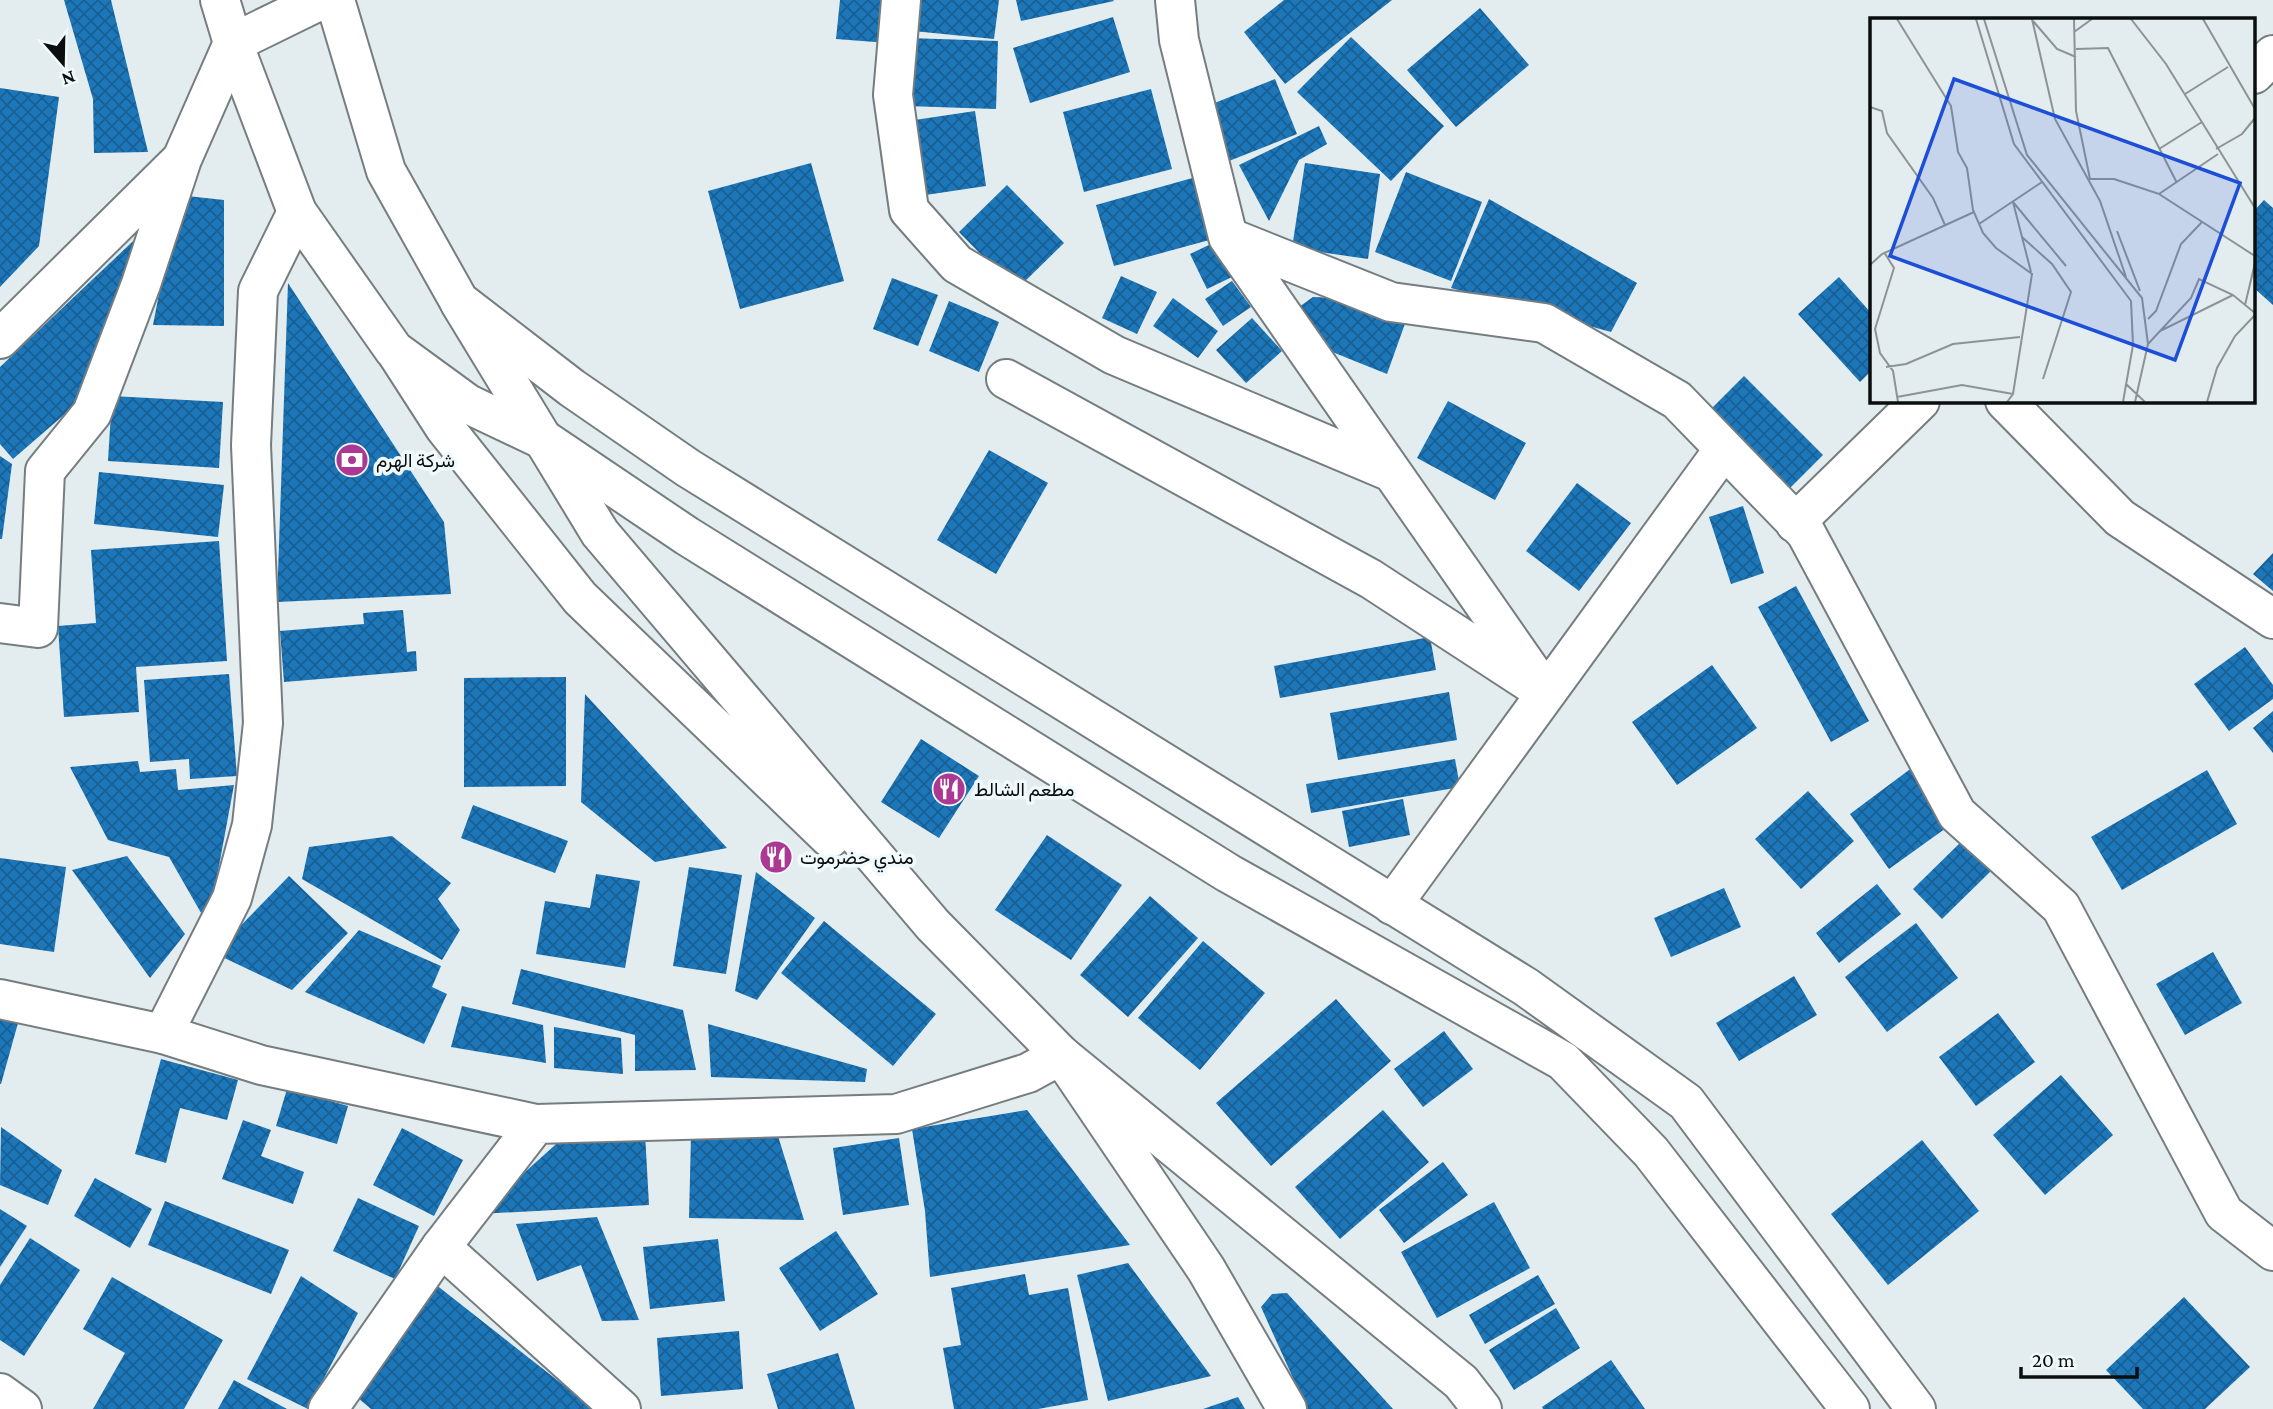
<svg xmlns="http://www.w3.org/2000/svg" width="2273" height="1409" font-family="'Crimson Pro',Vazirmatn,serif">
<defs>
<pattern id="building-cross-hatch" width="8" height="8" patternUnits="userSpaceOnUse" patternTransform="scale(1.75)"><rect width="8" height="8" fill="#1c76b8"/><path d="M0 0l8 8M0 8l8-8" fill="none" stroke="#175f94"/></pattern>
</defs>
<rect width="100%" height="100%" fill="#e3ecef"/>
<path fill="url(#building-cross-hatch)" d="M64,0H111L148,152L94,153L93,99Z
M840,0H892L888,43L836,39Z
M917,0H999L994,39L913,31Z
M1016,0H1113L1114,1L1021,21Z
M1284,0H1392L1285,84L1244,32Z
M1480,8L1529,65L1456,127L1407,70Z
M1113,17L1130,72L1030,103L1013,48Z
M1351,37L1444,126L1391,181L1297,92Z
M909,38L998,41L996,109L906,106Z
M1275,79L1297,134L1229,161L1207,106Z
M0,88L59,97L39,246L0,287Z
M1151,89L1172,169L1084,192L1063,112Z
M975,111L986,186L919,196L908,121Z
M1319,126L1327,144L1299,160L1269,221L1239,165Z
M811,163L844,281L740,309L708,191Z
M1305,163L1380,174L1368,259L1292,248Z
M1406,172L1482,202L1451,281L1375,252Z
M1196,177L1213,239L1114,266L1096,205Z
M1007,185L1064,243L1016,290L959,232Z
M178,195L224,200V326L153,325Z
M1489,199L1637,283L1611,332L1451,288Z
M2264,200L2273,208V305L2254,288V211Z
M149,226L73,407L13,459L0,444V367Z
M1215,242L1232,277L1207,289L1190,254Z
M1121,276L1157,292L1137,334L1102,318Z
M1839,277L1872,314V370L1860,382L1798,314Z
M892,278L938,295L918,346L873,329Z
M1232,281L1251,307L1223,326L1205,299Z
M288,283L444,522L451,594L277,602Z
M1313,297L1339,298L1407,318L1387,374L1305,341L1299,307Z
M1173,298L1218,331L1198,358L1153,326Z
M949,301L999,322L979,372L929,351Z
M1252,318L1282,351L1246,383L1216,350Z
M1744,376L1823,455L1786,492L1707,413Z
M112,396L223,402L219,468L108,461Z
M1448,401L1526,443L1495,500L1417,458Z
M989,450L1048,483L996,574L937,540Z
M0,456L12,464L2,539H0Z
M99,472L224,485L218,537L94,524Z
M1577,483L1631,523L1579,591L1526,551Z
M1743,506L1764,573L1731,584L1709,517Z
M219,541L227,661L136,667L139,712L64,717L58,626L96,623L91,550Z
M2273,553V591L2253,574Z
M1796,586L1869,721L1831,742L1758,607Z
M403,610L407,652L416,651L417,671L284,682L280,631L364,624L363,613Z
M1430,637L1436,670L1280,698L1274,666Z
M2245,647L2273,685V699L2229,731L2194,684Z
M1712,665L1757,728L1677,785L1632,722Z
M229,674L237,776L190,779L189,759L150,762L144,680Z
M566,677V786L464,787V678Z
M1449,692L1457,740L1338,760L1330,713Z
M585,694L727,848L655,862L581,802Z
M2273,711V753L2253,728Z
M921,739L979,776L939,838L881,802Z
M1455,759L1460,787L1311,813L1306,784Z
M138,761L140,772L176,769L178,790L234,785L208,925L169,857L108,840L70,767Z
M1913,767L1953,823L1889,869L1850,814Z
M2207,770L2237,824L2122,890L2091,837Z
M1808,791L1854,841L1801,889L1755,839Z
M1403,799L1410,835L1349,847L1342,811Z
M473,805L568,841L555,873L461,838Z
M1047,835L1122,885L1071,960L995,910Z
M392,836L451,883L438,899L460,930L442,960L302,879L309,847Z
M1963,840L1992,870L1942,919L1913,889Z
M127,856L185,934L150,978L72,870Z
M0,858L66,867L54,952L0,944Z
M689,867L742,875L726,974L673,966Z
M756,872L815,918L757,1000L735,991Z
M596,874L640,881L625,968L536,954L545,901L590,908Z
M289,876L348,933L292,990L214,953Z
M1877,884L1901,914L1839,963L1816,933Z
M1724,888L1741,927L1671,957L1654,918Z
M1150,896L1198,938L1128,1017L1080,975Z
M824,921L936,1014L893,1066L781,973Z
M1916,923L1958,978L1887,1032L1845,977Z
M359,930L441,966L432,987L447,994L424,1044L305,992Z
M1203,941L1265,993L1200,1070L1138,1018Z
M2213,952L2242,1003L2185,1035L2156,984Z
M521,969L683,1010L696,1070L635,1071V1035L512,1004Z
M1794,976L1817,1015L1739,1061L1716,1023Z
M1336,999L1391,1061L1271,1166L1216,1103Z
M462,1006L543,1025L546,1063L451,1047Z
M1998,1013L2035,1062L1976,1106L1939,1057Z
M0,1019L18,1023L1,1084H0Z
M708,1024L867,1069L865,1082L711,1077Z
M554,1027L621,1038L623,1074L554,1068Z
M1444,1031L1473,1069L1423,1107L1394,1069Z
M161,1059L238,1080L227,1120L180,1108L166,1163L135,1154Z
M2061,1075L2113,1135L2045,1195L1993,1135Z
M287,1089L348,1106L337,1144L276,1126Z
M1027,1110L1130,1245L930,1277L925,1211L912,1129Z
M1383,1110L1429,1162L1340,1239L1295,1187Z
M243,1120L271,1130L261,1156L304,1172L293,1204L222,1179Z
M1,1127L62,1170L48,1205L0,1185Z
M402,1128L463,1160L434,1216L373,1185Z
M645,1133L649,1205L478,1214L564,1137Z
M691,1135L778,1136L804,1220L689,1218Z
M899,1138L909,1205L843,1215L833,1148Z
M1922,1140L1979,1211L1888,1285L1831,1214Z
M1443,1162L1468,1195L1404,1243L1379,1210Z
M95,1178L152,1209L130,1248L74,1216Z
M358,1198L419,1226L395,1279L333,1251Z
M165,1201L289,1250L271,1294L148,1245Z
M1494,1202L1530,1268L1437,1318L1401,1252Z
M0,1209L27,1226L0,1267Z
M597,1217L639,1320L602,1321L581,1265L537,1281L516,1224Z
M836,1231L878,1294L820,1331L779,1268Z
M30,1238L80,1270L24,1356L0,1340V1285Z
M718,1239L725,1301L650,1309L643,1247Z
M1128,1263L1211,1376L1108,1401L1077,1275Z
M1025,1274L1029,1295L1068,1288L1088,1400L1038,1409H954L943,1348L961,1345L951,1288Z
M1538,1275L1555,1304L1485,1344L1469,1315Z
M301,1276L358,1313L308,1409L247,1379Z
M112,1277L223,1340L184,1409H93L125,1353L83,1329Z
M435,1284L594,1409H371L358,1398Z
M1287,1293L1393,1409H1307L1261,1307L1272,1294Z
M2184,1297L2250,1367L2205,1409H2143L2106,1370Z
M1556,1308L1580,1348L1514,1390L1489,1350Z
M739,1331L743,1389L661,1396L657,1338Z
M838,1353L855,1409H778L767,1374Z
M1611,1360L1645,1409H1543L1542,1407Z
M234,1380L287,1409H218Z
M1238,1397L1245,1409H1203Z"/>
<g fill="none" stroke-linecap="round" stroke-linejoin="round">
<defs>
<path id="minor" d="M901,0L893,95L909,210L957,264L1114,355L1391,472
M1175,0L1179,40L1228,237L1391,302L1544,323L1677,400L1806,533L1957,814L2061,907L2224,1213L2273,1251
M2254,74L2273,55
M0,339L182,159L233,43
M1006,379L1371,579L1546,693L1228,237
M2005,401L2120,518L2273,619
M1795,523L1920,401
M0,623L38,628L45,471L92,413L141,284L182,159
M1392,905L1724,449
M163,1034L232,898L252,825L263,723L251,445L258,291L297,212
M0,1393L22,1409
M328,1409L441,1247L536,1124L896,1114L1028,1073L1061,1055L1206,1269L1287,1409"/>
<path id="tertiary" d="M0,999L163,1034L261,1065L536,1124
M441,1247L621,1409"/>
<path id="secondary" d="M460,303L600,533L933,925L1061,1055L1461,1382L1482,1409
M396,352L445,428L580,598L830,838"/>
<path id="primary" d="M220,0L233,43L297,212L394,350L468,404L546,441L687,536L1228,873L1563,1061L1651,1152L1850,1409
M335,0L386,171L459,301L572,388L688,468L1526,987L1686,1102L1916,1409
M233,43L321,0"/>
</defs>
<use href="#minor" stroke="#757d80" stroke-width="42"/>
<use href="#tertiary" stroke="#757d80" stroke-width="42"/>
<use href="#secondary" stroke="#757d80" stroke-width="42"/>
<use href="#primary" stroke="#757d80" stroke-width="42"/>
<use href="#minor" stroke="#fff" stroke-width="38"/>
<use href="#tertiary" stroke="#fff" stroke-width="38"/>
<use href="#secondary" stroke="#fff" stroke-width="38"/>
<use href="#primary" stroke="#fff" stroke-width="38"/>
</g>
<defs>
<symbol id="bank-disc" viewBox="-11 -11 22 22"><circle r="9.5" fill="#ab3892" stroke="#f0f9fc"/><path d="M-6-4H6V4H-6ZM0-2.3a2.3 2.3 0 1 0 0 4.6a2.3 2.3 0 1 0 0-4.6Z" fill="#fff"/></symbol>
<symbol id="restaurant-disc" viewBox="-11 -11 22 22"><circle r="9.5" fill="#ab3892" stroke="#f0f9fc"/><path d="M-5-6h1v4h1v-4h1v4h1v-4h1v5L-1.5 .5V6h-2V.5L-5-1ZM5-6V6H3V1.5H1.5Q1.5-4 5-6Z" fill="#fff"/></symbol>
</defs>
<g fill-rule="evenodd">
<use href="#bank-disc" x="333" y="441" width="38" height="38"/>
<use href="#restaurant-disc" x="930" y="770" width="38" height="38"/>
<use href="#restaurant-disc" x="757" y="838" width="38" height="38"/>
</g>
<g text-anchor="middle" stroke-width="7" stroke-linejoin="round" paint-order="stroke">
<g font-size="19" fill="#0b0e0f" stroke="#f0f9fc" text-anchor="start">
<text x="376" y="467">شركة الهرم</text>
<text x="974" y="796">مطعم الشالط</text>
<text x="800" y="864">مندي حضرموت</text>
</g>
</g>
<g transform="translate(1870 18)">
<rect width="385" height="385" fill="#e3ecef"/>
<path fill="none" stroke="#8d9395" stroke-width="2" d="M27,1L81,88L88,134L97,150L103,192L113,215L126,230L162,256L143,376L137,384M106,1L144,126L261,283L263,327L253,384M114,1L157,137L272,280L278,326L265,384M162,1L185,101L230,183L256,259M204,1L206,93L220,161H244L289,176L348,136M261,1L296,46L385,190M333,1L385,91M163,3L187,31L206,39M204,14L222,1M206,31L238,30L307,165M315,76L358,49M0,89L12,93L17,115L63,180L75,207M289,131L332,104M346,131L372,116L385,100M289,176L385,238M109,206L172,164M247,213L270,273M152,219L182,246L201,274L173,361M14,234L24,250L5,311L10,335L23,353L28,384M0,247L12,236L104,194M161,254L143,184L196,248M375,287L385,245M278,301L286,293L311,226L332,204M290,313L321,280L329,261L363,277L385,295M278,326L290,313L363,277M16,349L36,346L83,326L150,319M256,366L275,384M27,379L92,367L143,376M337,384L347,350L365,318L385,297"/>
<path fill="#1d4ed8" fill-opacity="0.15" stroke="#1d4ed8" stroke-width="3.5" d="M84,61L370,165L305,342L20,238Z"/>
<rect width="385" height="385" fill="none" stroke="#0b0e0f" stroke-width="3.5"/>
</g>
<g transform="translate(63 63) rotate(160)" stroke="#f0f9fc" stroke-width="5" paint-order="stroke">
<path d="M0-5L12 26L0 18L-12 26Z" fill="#0b0e0f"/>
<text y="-10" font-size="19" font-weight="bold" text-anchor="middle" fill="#0b0e0f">N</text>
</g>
<path d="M2021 1367v10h116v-10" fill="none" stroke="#0b0e0f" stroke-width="3.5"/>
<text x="2032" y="1367" font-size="21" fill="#0b0e0f" stroke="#f0f9fc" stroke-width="5" paint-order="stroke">20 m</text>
</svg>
